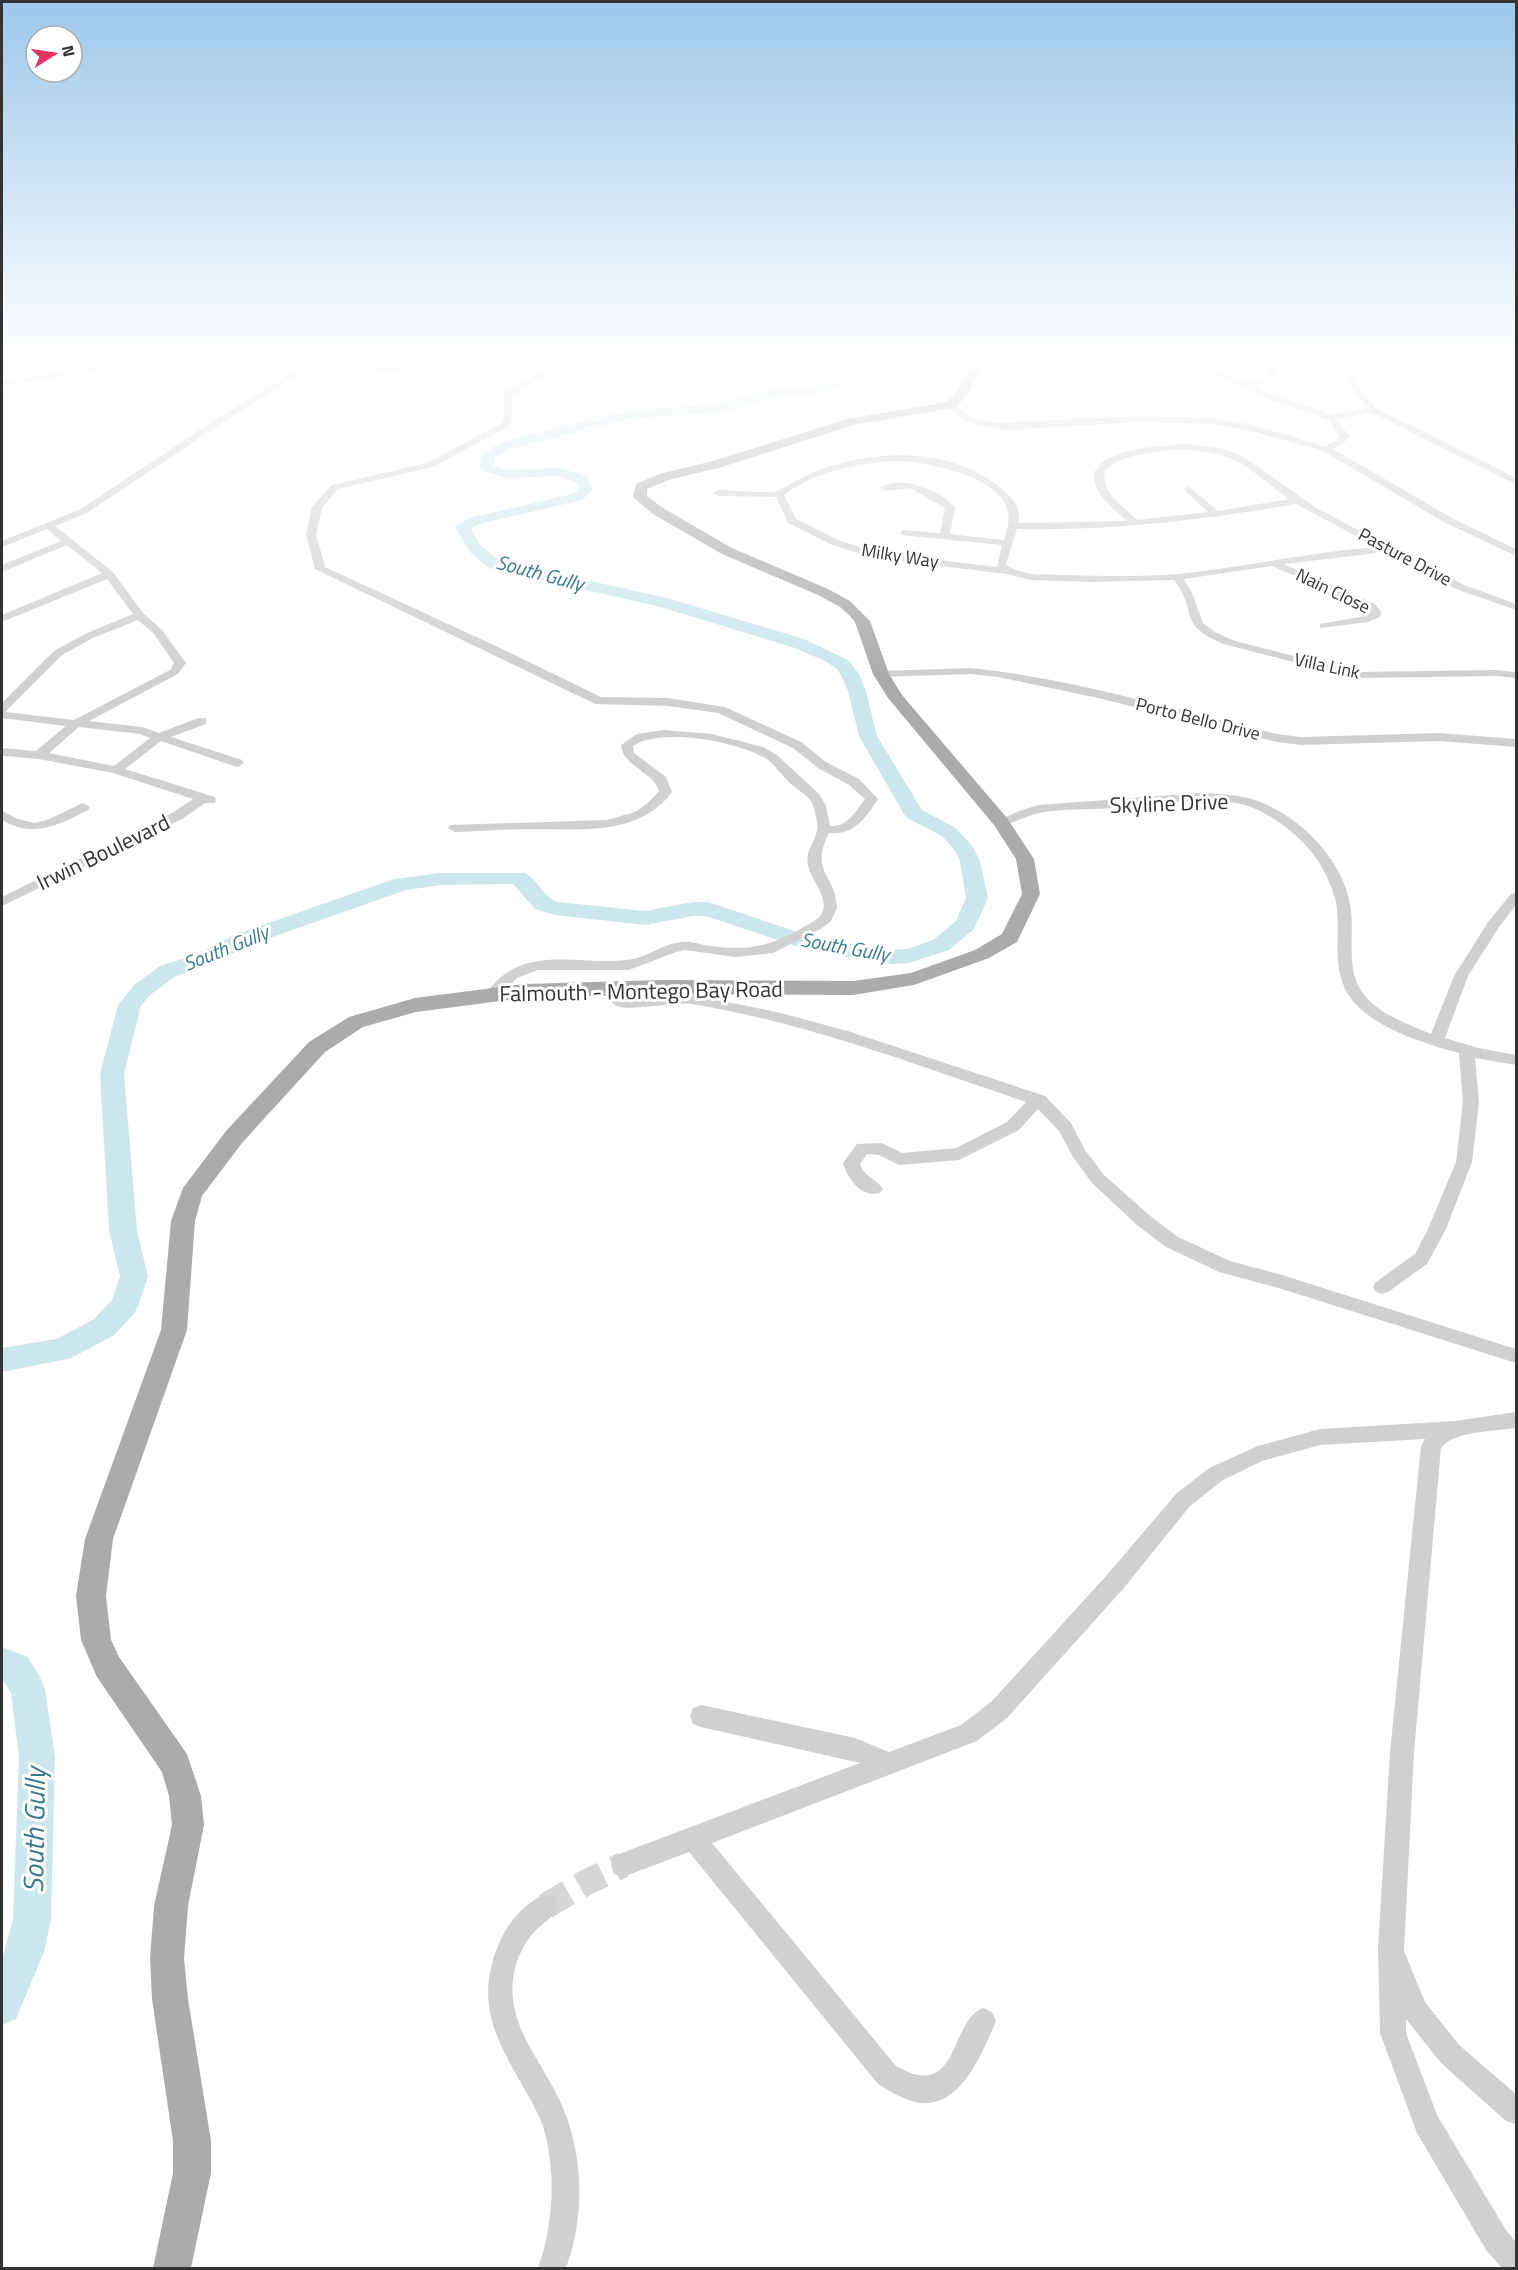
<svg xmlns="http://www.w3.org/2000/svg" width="1518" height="2270" font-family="'Titillium Web',sans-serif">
<rect width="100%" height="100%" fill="#fff"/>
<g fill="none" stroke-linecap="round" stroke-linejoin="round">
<path fill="#cbe6ed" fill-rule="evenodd" d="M743,359H758L764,361L835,368L846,374L847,382L845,385L820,393L767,398L724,412L641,418L611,423L510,449L495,457L494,466L508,470L560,468L587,476L593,490L582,500L479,524L471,529L481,546L500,561L667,598L804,639L848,660L859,674L866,691L877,736L922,810L956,828L973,847L980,861L988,898L974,929L949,950L909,963L892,964L811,951L706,916H693L645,925L555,915L535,909L513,884L441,885L406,890L250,945L213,964L176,976L150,995L141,1006L124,1074L137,1230L148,1277L138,1306L134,1314L113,1336L71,1358L2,1372V1348L56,1339L93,1320L112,1300L120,1277L109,1230L100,1074L118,1005L134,985L160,966L197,954L234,935L394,879L441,873H525C538,880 543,897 558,902L645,911L693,902H708L815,938L892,950L907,949L933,940L956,921L966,898L960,861L954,849L942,836L907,818L904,814L859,736L848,691L841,675L836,668L823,660L792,647L657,606L489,568L470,552L455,527L469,518L572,494L578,489L576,482L559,476L507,478L482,471L480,468L481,455L500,443L611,415L641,410L722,404L765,390L818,385L834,380L831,376L761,369Z
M2,1647L28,1657L40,1677L45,1689L55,1757L51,1919L44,1952L16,2019L2,2025V1960L13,1919L19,1757L11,1693L2,1679Z"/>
<path stroke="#d6d6d6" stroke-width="26" stroke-dasharray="26 13" stroke-linecap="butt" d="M546,1906L585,1883L623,1865"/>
<path fill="#d0d0d0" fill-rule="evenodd" d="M142,359H146V363L2,386V381Z
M303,359H311L304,369L403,366L407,369L403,372L300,374L222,423L87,513L55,526L113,572L143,613L162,630L186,663L178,674L89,721L142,727L159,733L198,718H206V724L171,737L242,760L244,763L238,767L234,766L161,741L125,769L215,797L216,800L215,803H205L182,819L2,906V897L172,813L193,799L113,773L39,759L2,756V748L36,751L66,726L2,718V703L54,651L85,634L133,614L107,579L2,622V615L102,573L67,545L2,572V565L61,541L47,529L2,547V541L81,509L216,419L282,379L295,370ZM138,620L154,634L174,663L170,670L74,720L5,712L62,655L93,638ZM79,727L140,734L150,738L114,766L49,753Z
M445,359H453L452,365H455L487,359H498C484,368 461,372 445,368Z
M567,359H576L511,396L513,410L509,426L433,467L338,489L322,508L316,534L325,567L498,647L601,697L668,698L725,707L801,742L826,762L859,779L878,799C866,817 854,836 829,833C809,873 836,874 837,908L831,921L822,928L773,953L735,957L685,950L676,952L629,970H538L517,978L498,998L493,1000L485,995C521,942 576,966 627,960C647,958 663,943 683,942C692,941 701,945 710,946C746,950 765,948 797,931C804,926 814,923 820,916C832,900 811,881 808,865C805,852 814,843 817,831C819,826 815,811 813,805C809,795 797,790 790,783C781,775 775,764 765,758C736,741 661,727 633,746L634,753L666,777L672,792C639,836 583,829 534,829C508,829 481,831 455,832L448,828L450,825L607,820L635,812L649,802L659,791C653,771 623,767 621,745L637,734L664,730L712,734L763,747L777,755L819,794L826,806L830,826C848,827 855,812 865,799L849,785L818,768L793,748L718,713L668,706L595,704L315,569L306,534L312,507L332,485L427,463L502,423L505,410L503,396L507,391Z
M1269,359H1277L1279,365L1276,378L1255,387L1333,415L1366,408L1332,359H1340L1374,407L1516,478V484L1513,483L1370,412L1337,419L1349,436L1343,444L1333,449L1452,518L1516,549V556L1444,522L1323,451L1247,430L1210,424L1140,422L1003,430L964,421L947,405L954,403L971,417L996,423L1140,416L1210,418L1248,424L1325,446L1337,440L1339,436L1329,420L1271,400L1194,365L1173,364L1125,370L1121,368L1173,360L1195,361L1248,383L1268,377L1271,365Z
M1508,359H1516V363Z
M1185,444L1217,447L1241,455L1318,509L1464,585L1516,604V610L1456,589L1386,552L1284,564L1375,604L1381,612L1380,617L1368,622L1320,628V624L1365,616L1371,612L1367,608L1272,566L1184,579L1192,593L1203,623L1215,632L1235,641L1357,672L1496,670L1516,672V678L1496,676L1357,678L1227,645C1175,626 1199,611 1174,580L1090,582L1030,580L1007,574L874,558L830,544L788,523L776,497L718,496L713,493L718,490C730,490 769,494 777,491C792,484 806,474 822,469C877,450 945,447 994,483C1008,493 1021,504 1019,523L1127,521C1116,511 1094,494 1094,477C1094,449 1166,445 1185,444ZM1185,450C1239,452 1249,470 1289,499L1218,511L1188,486L1183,489L1185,491L1208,512L1137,520C1124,507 1099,491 1105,470C1127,452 1159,451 1185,450ZM895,461C926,462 1001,475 1008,512C1010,521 1007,531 1004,540L950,534L955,508C942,490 900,474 880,488L885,491L910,488L945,508L940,533L905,530L901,531V535L1002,545L997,567L875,552L838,540L796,519L784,495C815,471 857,464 895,461ZM1296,504L1377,547C1310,552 1245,567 1178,574C1140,577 1101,576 1063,575C1045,574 1021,577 1006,564L1017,529C1112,531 1203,520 1296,504Z
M971,668C1074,679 1176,710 1277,734L1301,737L1439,733L1516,739V747L1439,741L1301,745L1277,742L1098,698L998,677L971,674L881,677L875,674L881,671Z
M1199,793C1219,794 1239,794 1258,801C1302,818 1346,862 1351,911C1354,936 1346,970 1362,992C1377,1014 1408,1024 1431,1034L1454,976L1488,922L1511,894L1516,893V905L1499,927L1468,976L1445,1038L1478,1048L1516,1055V1065L1475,1058L1479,1102L1472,1162L1446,1229L1427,1264L1388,1292L1382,1294L1376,1292L1373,1287L1376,1282L1415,1254L1428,1229L1456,1162L1463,1102L1459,1053C1425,1044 1367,1026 1348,994C1332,968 1340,938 1337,909C1336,898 1331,886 1326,875C1312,843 1270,809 1236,803C1195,796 1153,805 1113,808C1087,810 1060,808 1035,814C1024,817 1013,823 1001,826L994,822L1019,811L1039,805Z
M83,803L90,807L88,810C58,825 33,839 2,820V811L18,819L34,823L47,820Z
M607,983L612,985L625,998L689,994L781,1013L851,1032L1045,1096L1071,1123L1085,1150L1104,1175L1149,1215L1178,1237L1230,1261L1282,1275L1516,1349V1363L1282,1289L1219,1272L1166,1247L1137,1225L1092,1183L1073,1157L1059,1131L1038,1109L1019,1130L959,1160L899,1165L879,1155L867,1154L860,1164C864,1177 876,1178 883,1189L880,1193C862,1199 847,1178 843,1163L857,1144L882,1143L902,1153L956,1148L1007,1122L1026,1102C916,1065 807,1023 692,1004C673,1001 626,1013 615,1005C609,1002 603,993 600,988Z
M1516,1412V1428C1496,1431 1453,1431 1441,1448L1414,1752L1404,1951L1425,2002L1459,2045L1516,2094V2124L1506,2121L1441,2063L1406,2019V2033L1437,2115L1506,2230L1516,2242V2268H1502L1486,2250L1417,2133L1380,2033L1378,1948L1390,1752L1421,1446L1425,1439L1320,1445L1262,1461L1223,1480L1190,1506L1123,1589L1007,1718L977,1741L712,1843L896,2066C960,2103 948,2022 983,2008L992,2012L996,2021C983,2051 962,2107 921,2103C905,2101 891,2092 878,2084L689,1852L623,1877L614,1874L611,1865L614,1856L860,1763L701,1727L693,1724L690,1716L693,1708L701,1705L855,1738L889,1752L961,1725L991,1702L1107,1575L1176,1494L1209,1468L1258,1446L1320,1429L1455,1421Z
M546,1894L555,1897L558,1906C554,1917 546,1921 537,1929C525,1941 517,1957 514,1973C505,2021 537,2055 557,2095C584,2148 586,2213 566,2268H538C553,2226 556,2176 545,2133C540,2115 530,2099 521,2083C494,2036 476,2000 498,1946C507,1924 523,1903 546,1894Z"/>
<path fill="#ababab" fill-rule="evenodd" d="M977,359H988L966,396L955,408L853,425L722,467L669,480L647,489V496L663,508L732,548L828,589L850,601L870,621L889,674L902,695L1007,818L1034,859L1040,894L1017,942L989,958L914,985L853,995L664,994L524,998L416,1012L363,1027L325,1052L242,1143L202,1196L195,1221L187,1330L113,1539L106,1596L111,1640L119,1657L187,1754L201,1796L204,1825L188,1906L184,1958L188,1999L211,2141V2173L191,2268H153L173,2173V2141L152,1999L150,1958L154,1906L172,1825L169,1796L162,1772L97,1677L81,1640L76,1596L85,1539L161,1330L171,1221L183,1188L226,1131L309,1042L349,1017L415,998L524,984L664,980L853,981L911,973L975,950L1002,934L1022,894L1016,859L994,825L888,698L873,674L855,622L850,616L840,607L818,595L722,554L653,514L633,497L636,484L659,474L713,461L847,419L947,402L955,394Z"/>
</g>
<linearGradient id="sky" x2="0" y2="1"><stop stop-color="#9cc8ea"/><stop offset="0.53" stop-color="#fff"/><stop offset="1" stop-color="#fff" stop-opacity="0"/></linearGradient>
<rect width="1518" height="676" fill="url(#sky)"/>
<g text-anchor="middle" stroke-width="6" stroke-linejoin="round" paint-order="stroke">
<g font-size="18" fill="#333" stroke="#fff">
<text transform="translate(900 556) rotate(9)" y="6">Milky Way</text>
<text transform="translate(1405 557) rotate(28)" y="6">Pasture Drive</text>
<text transform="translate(1333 591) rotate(26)" y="6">Nain Close</text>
<text transform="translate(1327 666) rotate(12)" y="6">Villa Link</text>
<text transform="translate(1198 719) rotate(14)" y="6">Porto Bello Drive</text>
</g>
<g font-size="20" font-style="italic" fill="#387a8b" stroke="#fff">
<text transform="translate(540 573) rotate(15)" y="7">South Gully</text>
<text transform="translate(845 947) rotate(10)" y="7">South Gully</text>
<text transform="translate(226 948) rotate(-22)" y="7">South Gully</text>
</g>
<g font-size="22" fill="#333" stroke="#fff">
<text transform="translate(1169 803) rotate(-2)" y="8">Skyline Drive</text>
<text transform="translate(103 852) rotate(-26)" y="8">Irwin Boulevard</text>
<text transform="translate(641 991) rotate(-1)" y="8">Falmouth - Montego Bay Road</text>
</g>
<g font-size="28" font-style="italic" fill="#387a8b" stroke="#fff">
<text transform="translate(34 1830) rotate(-89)" y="10">South Gully</text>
</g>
</g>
<rect width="1518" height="2270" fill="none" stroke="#333333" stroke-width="6"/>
<g transform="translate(54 54) rotate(78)"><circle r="28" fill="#ffffff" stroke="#adadad" stroke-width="1.5"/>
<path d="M0-4.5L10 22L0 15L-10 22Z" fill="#eb3363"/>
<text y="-9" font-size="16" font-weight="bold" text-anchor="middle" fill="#333333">N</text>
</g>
</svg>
